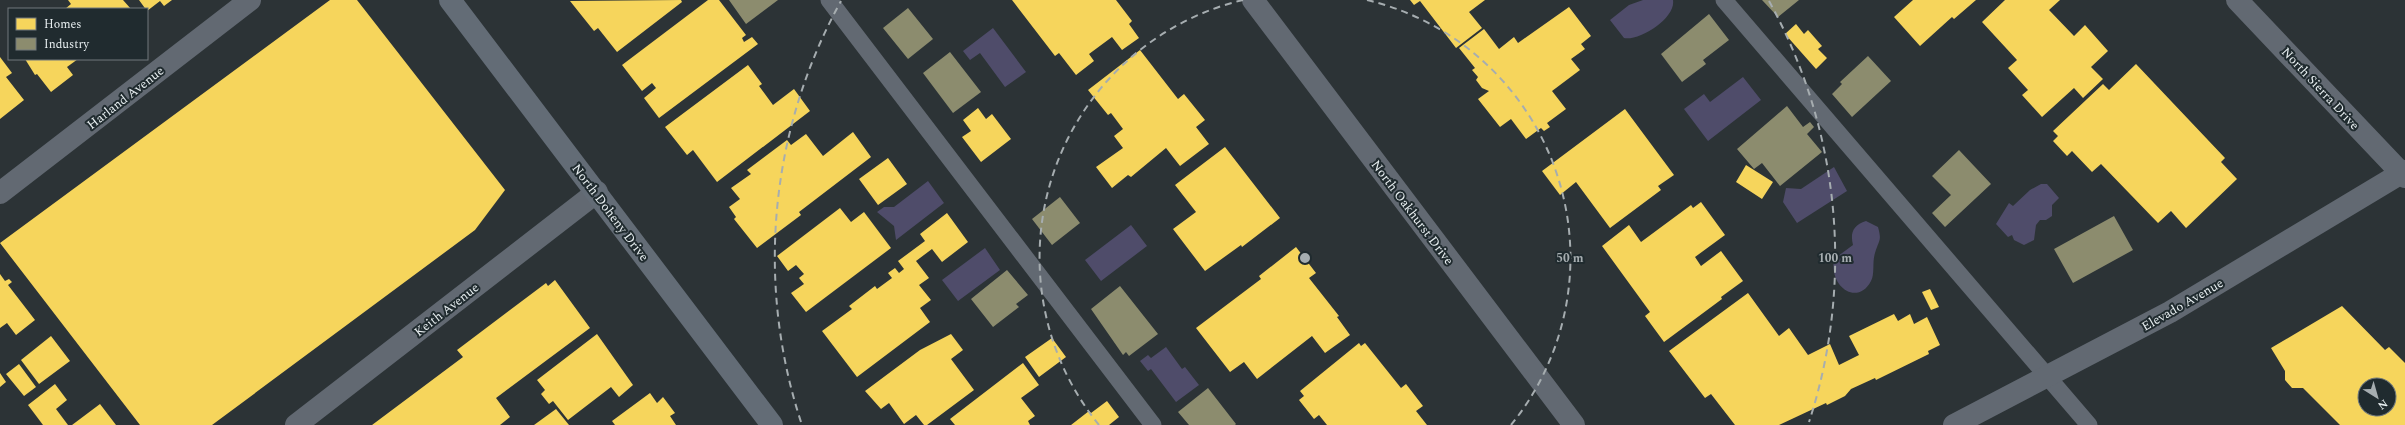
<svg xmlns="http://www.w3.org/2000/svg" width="2405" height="425" font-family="Spectral,serif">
<rect width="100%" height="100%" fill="#2c3336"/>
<path fill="#4f4c6a" d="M1643,0H1673C1676,18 1640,41 1624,38L1610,20L1629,5Z
M993,28L1026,72L1005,87L980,53L970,60L963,51Z
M1743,77L1761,100L1708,141L1684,109L1704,94L1710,102Z
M1834,167L1847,191L1797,223L1783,202L1786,188L1801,189Z
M928,181L944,203L896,240L894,226L877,212L884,207H894Z
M2041,184H2047L2059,198L2052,205V216L2046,220H2040L2036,225L2034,240L2024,245L2014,240L2012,235L2008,237L1996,224L2009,203L2013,206L2030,190Z
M1866,221L1878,227C1882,241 1879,240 1875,253C1872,262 1875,274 1871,281C1858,306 1829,288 1834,259L1853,245C1850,233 1853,225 1866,221Z
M1131,225L1147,246L1101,281L1085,260Z
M985,248L1000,270L958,301L942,280Z
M1166,347L1182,369L1185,367L1199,385L1176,402L1151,369L1148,371L1140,361L1148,355L1151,358Z"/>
<path fill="#f6d55c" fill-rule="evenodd" d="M68,0H123L131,9H65L71,4Z
M139,0H172L164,6L160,1L147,11Z
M330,0H357L505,190L475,230L212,425H140L0,243Z
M681,0L682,2L617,52L598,28L594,31L570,1Z
M708,0H719L746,35L742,38L744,42L752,37L758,44L659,118L644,98L656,88L652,83L642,91L622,65Z
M1012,0H1116L1132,21L1129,24L1139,38L1122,50L1112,37L1089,54L1094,61L1076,75L1059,53L1055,56Z
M1410,0H1485L1469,12L1482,28L1456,48L1420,1L1414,5Z
M1913,0H1976L1954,19L1952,17L1920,46L1894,17Z
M2005,0H2060L2049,10L2074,36L2085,25L2108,51L2091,67L2103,79L2083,98L2074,88L2042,117L2022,95L2028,90L2008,68L2017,60L1982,22Z
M1569,7L1591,36L1581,44L1585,49L1571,59L1580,70L1552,91L1566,109L1547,123L1550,127L1544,131L1541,128L1526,139L1511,119L1500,127L1478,99L1489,91L1482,88L1476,80L1478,77L1472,70L1475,68L1459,48L1484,29L1499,49L1514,37L1518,43Z
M1796,24L1804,34L1808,30L1822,46L1818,49L1827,58L1816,69L1785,34Z
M1140,50L1178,99L1184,94L1205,120L1196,127L1209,144L1180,166L1166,148L1131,177L1128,175L1112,188L1096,167L1123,148L1114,136L1123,129L1111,113L1108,115L1088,90Z
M0,57L12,73L6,77L24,100L0,119Z
M25,59H78L67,67L73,75L51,92L37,74L35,75Z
M2136,64L2225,158L2221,162L2237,179L2186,228L2171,211L2158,223L2101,164L2092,172L2072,151L2067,156L2053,141L2058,136L2053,131L2103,84L2109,90Z
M748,65L762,84L759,86L773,105L794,89L810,111L717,182L693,150L687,155L665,127Z
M978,108L986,119L992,114L1011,139L981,162L962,137L971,131L963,120Z
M1625,109L1674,175L1658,186L1661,190L1610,228L1576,182L1560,195L1542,171Z
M853,132L871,157L799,212L801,215L757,248L734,219L736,217L729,207L740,199L731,188L751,174L747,170L787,140L791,145L806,134L823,156Z
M1225,147L1280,218L1242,247L1241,245L1205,271L1173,229L1196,212L1175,185Z
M888,158L907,184L878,205L859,179Z
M1746,165L1773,182L1762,199L1736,182Z
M1701,202L1725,235L1695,257L1701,266L1721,251L1743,281L1721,297L1722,299L1664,342L1645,316L1650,312L1602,246L1629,225L1641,242L1691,205L1693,208Z
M840,208L851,222L864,212L891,248L806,312L791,293L804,284L799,278L804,274L796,265L788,271L777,256Z
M947,213L968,242L942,262L932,249L916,261L929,278L919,285L931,300L920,308L930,322L857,377L822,331L852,309L849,306L875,286L877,289L892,278L888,273L895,268L899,273L904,269L898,261L925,241L920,234Z
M1296,247L1316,273L1309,278L1339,316L1337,317L1350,335L1325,353L1312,336L1257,379L1244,362L1230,372L1196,328L1261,279L1259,276Z
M0,274L5,281L9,279L12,282L8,285L35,320L16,335L7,323L0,328Z
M555,280L590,328L496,398L510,417L500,425H372L463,357L457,350L546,283L548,286Z
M1930,289L1939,307L1931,310L1922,292Z
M1748,293L1779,336L1789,328L1808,355L1830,344L1839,365L1859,355L1849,336L1894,314L1898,321L1910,314L1914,324L1927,317L1940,345L1928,351L1929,354L1876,380L1875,378L1851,389L1845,396L1827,405L1826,403L1779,425H1735L1711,394L1705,398L1669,351Z
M2342,306L2385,350L2389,347L2405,363V425H2340L2303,388H2292L2285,380V371L2271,348ZM2365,385H2389V409H2365Z
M597,334L633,385L619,397L611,387L568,420L553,401L549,404L541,394L545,390L537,380Z
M951,334L963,350L951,359L974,390L927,425H924L916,415L904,424L889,403L881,409L865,391L920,350Z
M51,336L70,361L39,384L21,360Z
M1052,338L1066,357L1039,377L1025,357Z
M1359,343L1361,346L1365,343L1401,388L1406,384L1423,406L1416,411L1427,425H1327L1319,415L1314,419L1299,400L1304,396L1300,391Z
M1023,363L1039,385L1021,398L1035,416L1028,421L1030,425H955L950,419Z
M19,364L36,387L24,396L6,374Z
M0,373L6,382L0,387Z
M55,384L67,400L56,409L68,425H43L28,405Z
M650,393L657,403L663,397L675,413L670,416L676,425H615L612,421Z
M1107,401L1119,417L1109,425H1071L1089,411L1091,413Z
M100,404L116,425H72Z
M556,409L569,425H534Z"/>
<path fill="#8c8c6e" d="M729,0H778L746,24Z
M1762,0H1799L1778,17Z
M908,8L933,39L908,59L883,28Z
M1709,14L1729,40L1703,60L1706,64L1682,82L1661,54Z
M950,52L981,92L953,113L923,73Z
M1868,56L1891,81L1852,117L1832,94L1842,84L1840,82Z
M1787,106L1803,127L1810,122L1814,127L1807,134L1822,152L1780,186L1762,163L1754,169L1737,149Z
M1959,150L1991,184L1945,227L1932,213L1951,195L1932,176Z
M1060,197L1080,223L1052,245L1032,219Z
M2114,216L2133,250L2073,283L2054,249Z
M1007,270L1028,295L1016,304L1019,307L993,327L971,299Z
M1120,286L1158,334L1129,356L1126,352L1123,355L1091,309Z
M1208,388L1236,424L1235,425H1189L1178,412Z"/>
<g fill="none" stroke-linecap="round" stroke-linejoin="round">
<path stroke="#626972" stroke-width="17" d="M829,0L1153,425
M1724,0L2089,425"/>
<path stroke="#626972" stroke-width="22" d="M1253,0L1574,425
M2237,0L2405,177
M0,193L250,0
M296,425L597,192
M1954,425L2170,312L2405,171"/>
<path stroke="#636c76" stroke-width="22" d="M450,0L772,425"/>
</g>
<g fill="none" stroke="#a6adb0" stroke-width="2" stroke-dasharray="7 5">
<path d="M1099 425A265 265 0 0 1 1243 0M1367 0A265 265 0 0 1 1511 425"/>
<path d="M801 422A530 530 0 0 1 841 1M1769 1A530 530 0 0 1 1809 422"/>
</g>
<g text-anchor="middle" stroke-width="4" stroke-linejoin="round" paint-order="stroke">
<g font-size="13" fill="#e8eff1" stroke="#202b2f">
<text transform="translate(2321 88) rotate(47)" y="5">North Sierra Drive</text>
<text transform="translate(125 97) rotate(-38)" y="5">Harland Avenue</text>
<text transform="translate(611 212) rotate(53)" y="5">North Doheny Drive</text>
<text transform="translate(1413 212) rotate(53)" y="5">North Oakhurst Drive</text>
<text transform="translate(2182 304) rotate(-30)" y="5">Elevado Avenue</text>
<text transform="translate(446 309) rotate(-38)" y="5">Keith Avenue</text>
</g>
</g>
<circle cx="1305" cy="258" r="6" fill="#a6adb0" stroke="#202b2f" stroke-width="2"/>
<g font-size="12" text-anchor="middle" font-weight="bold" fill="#a6adb0" stroke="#202b2f" stroke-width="4" stroke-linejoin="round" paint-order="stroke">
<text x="1570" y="262">50 m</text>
<text x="1835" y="262">100 m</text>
</g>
<rect x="8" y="8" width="140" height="52" fill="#202b2f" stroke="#70797d"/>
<rect x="16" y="18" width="20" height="12" fill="#f6d55c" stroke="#70797d"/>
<text x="44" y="28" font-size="12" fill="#e8eff1">Homes</text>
<rect x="16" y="38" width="20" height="12" fill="#8c8c6e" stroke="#70797d"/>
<text x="44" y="48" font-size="12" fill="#e8eff1">Industry</text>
<g transform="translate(2377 397) rotate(143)"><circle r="19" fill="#202b2f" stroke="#70797d"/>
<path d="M0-3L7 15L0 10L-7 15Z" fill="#a6adb0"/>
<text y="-6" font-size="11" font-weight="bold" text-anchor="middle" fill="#e8eff1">N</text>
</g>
</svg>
